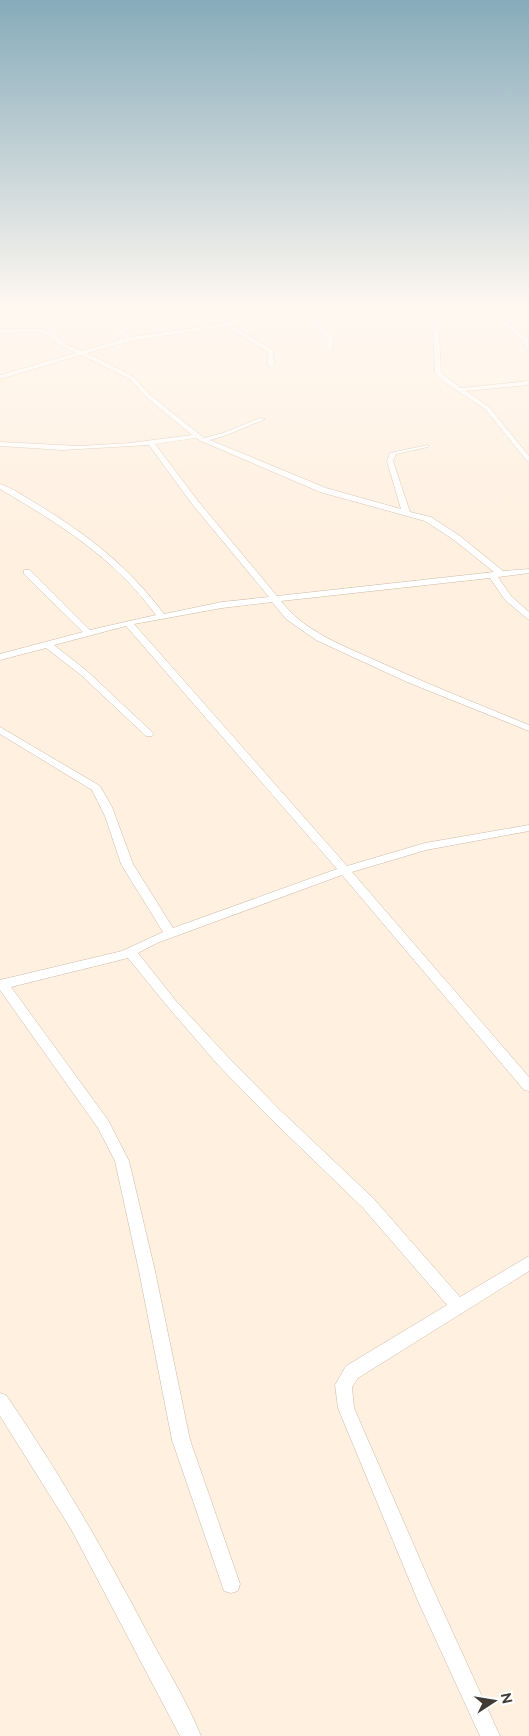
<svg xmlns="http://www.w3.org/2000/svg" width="529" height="1736" font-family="Raleway,sans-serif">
<rect width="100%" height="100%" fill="#fff0e0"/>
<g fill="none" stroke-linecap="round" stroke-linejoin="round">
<defs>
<path id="minor" d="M0,306L18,308L0,310Z
M91,306H96L131,337L216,325L254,314L235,306H241L259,312L298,306L292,308L312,319L333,336L332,350L327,349L326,341L328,337C316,325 302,316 286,310L231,325L273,350L274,365L271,367L268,365V352L226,326L131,341L87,353L134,377L149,394L204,438L223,433L260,418L265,419L227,435L210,440L326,488L401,509L387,461L390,453L428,445V447L396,454L393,461L410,512L431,517L460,536L503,571L529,569V573L498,577L511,596L529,612V620L505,600L490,578L281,601C305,632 342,645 377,661C427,684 478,704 529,725V731L407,682L316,640L286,619L272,602L222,608L134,624L347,866L425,843L529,825V831L426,850L352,872L529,1077V1091L524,1090L342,875L157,943L138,953L176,1001L228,1057L279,1109L373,1198L460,1297L529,1256V1271L358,1378L352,1387L354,1408L432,1587L500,1736H480L418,1601L338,1408L335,1385L346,1366L447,1305L363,1208L269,1117L218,1065L168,1007L128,958L11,987L108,1120L129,1161L155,1271L190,1440L240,1584L238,1591L231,1593L224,1591L172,1440L139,1271L115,1161L98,1128L0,990V980L122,951L163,932L121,864L105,816L92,790L0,734V727L100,786L112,807L133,864L173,928L337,869L126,626L54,645L87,671L152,732L154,734L152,736H146L81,675L46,648L0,660V654L83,632L24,574V570H30L90,630L156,615C113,557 61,525 0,489V484C13,488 25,497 37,504C88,535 128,566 164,614L222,602L269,597L192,504L149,445L62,450L0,446V442L79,446L130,443L192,435L145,396L130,379L81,355L0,379V375L76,353L63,347L47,334L39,332L0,333V329H41L51,332L67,345L82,351L126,338ZM196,438L201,441L320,492L425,521L454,540L494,572L277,596L198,501L155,444Z
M429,306H434V321L439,331L441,373L461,388L529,381V385L466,391L489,407L529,456V462L527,461L485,409L444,382L435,373L433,331L428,321Z
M462,306H468L478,309L493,311L528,339L529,350L526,348L523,341L490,314L475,312Z
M0,1393L6,1395C59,1472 105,1552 148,1634C166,1668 187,1701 201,1736H180L71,1529L0,1416Z"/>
</defs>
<use href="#minor" stroke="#cbbaa7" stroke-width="1"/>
<use href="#minor" fill="#fff" fill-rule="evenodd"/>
</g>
<linearGradient id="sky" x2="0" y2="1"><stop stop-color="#86abba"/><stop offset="0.56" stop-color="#fff8f1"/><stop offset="1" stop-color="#fff8f1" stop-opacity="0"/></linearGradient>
<rect width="529" height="549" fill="url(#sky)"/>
<g transform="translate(494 1701) rotate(78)" stroke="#ffffff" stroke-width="4" paint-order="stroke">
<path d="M0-4L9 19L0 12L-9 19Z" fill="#423b33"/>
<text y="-8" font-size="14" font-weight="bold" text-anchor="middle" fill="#423b33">N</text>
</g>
</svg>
